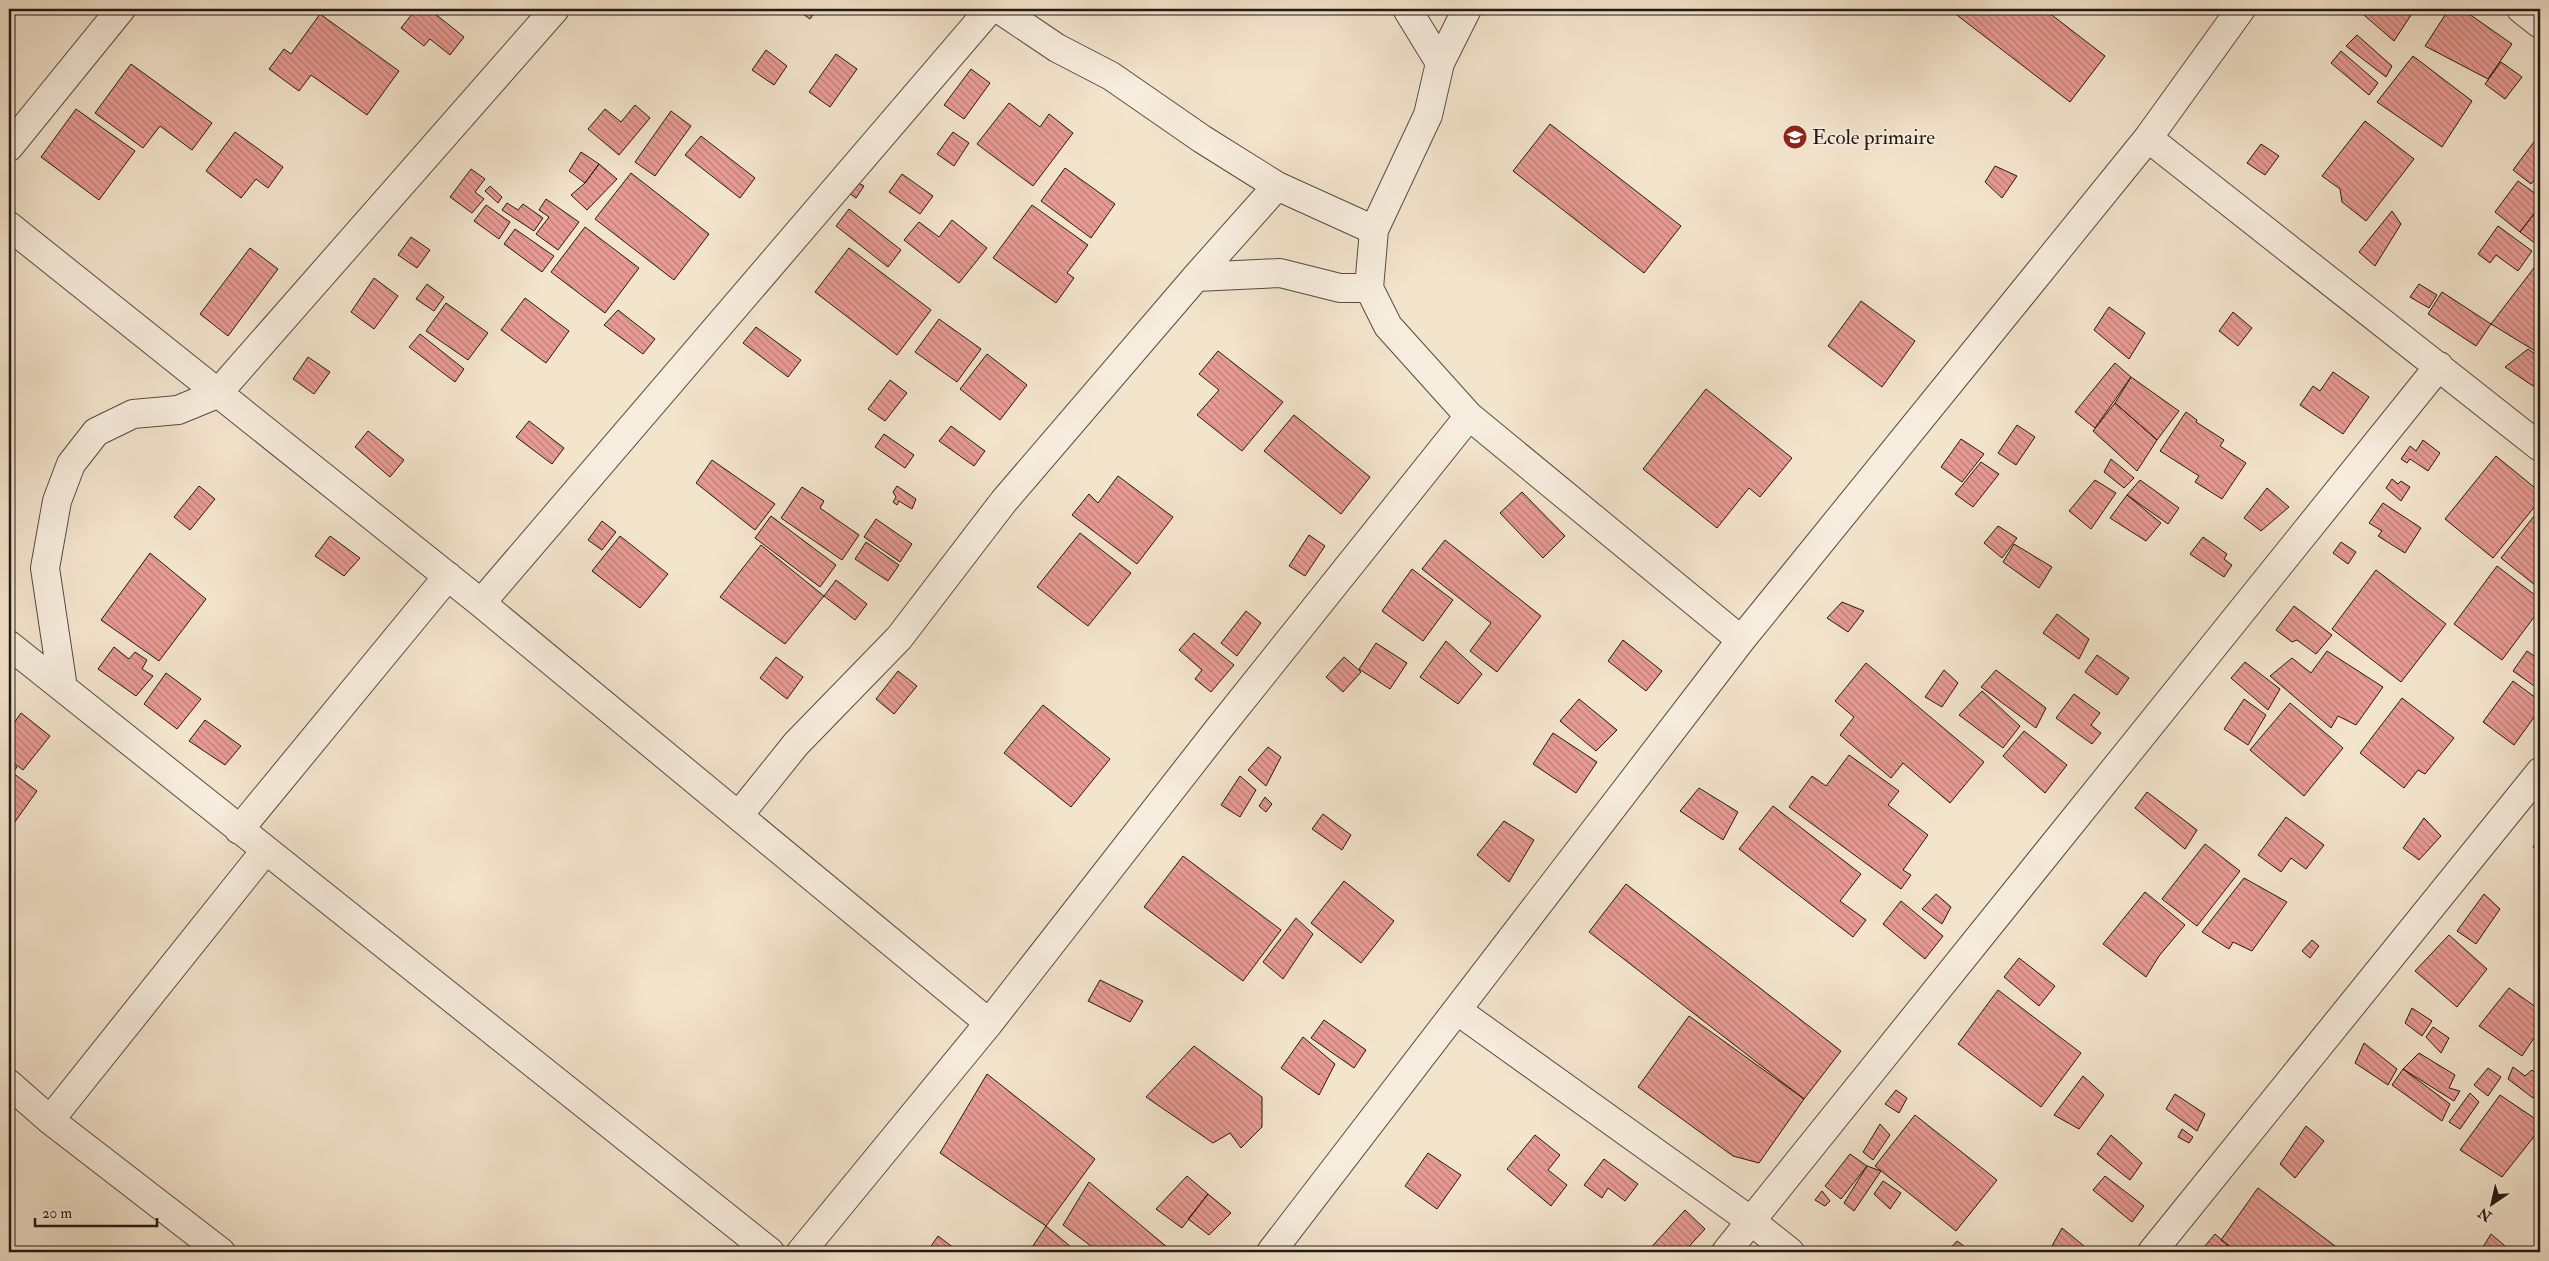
<svg xmlns="http://www.w3.org/2000/svg" width="2549" height="1261" font-family="'IM FELL Double Pica',serif">
<defs>
<pattern id="building-back-hatch" width="6" height="6" patternUnits="userSpaceOnUse" patternTransform="scale(1.25)"><rect width="6" height="6" fill="#e89b93"/><path d="M-1 5l2 2M0 0l6 6M5-1l2 2" fill="none" stroke="#bc7d77"/></pattern>
</defs>
<rect width="100%" height="100%" fill="#f3e4cc"/>
<filter id="stains"><feTurbulence type="fractalNoise" baseFrequency=".004" numOctaves="4"/><feColorMatrix values="0 0 0 0 .2 0 0 0 0 .09 0 0 0 0 .02 0 0 0 .5 -.17"/></filter>
<radialGradient id="worn" r=".72"><stop offset=".6" stop-color="#630" stop-opacity="0"/><stop offset="1" stop-color="#630" stop-opacity=".3"/></radialGradient>
<path fill="url(#building-back-hatch)" stroke="#241813" d="M416,9H429L464,37L450,55L430,39L424,46L401,28Z
M796,9H817L810,19Z
M1949,9H2044L2105,56L2070,102Z
M2357,9H2415L2394,41Z
M2449,9H2462L2512,44L2488,79L2425,46Z
M320,14L399,71L367,115L311,75L299,91L269,69L284,49L291,54Z
M2357,35L2392,66L2386,77L2346,46Z
M766,50L787,66L774,85L752,70Z
M2341,51L2378,83L2369,95L2331,63Z
M836,54L857,69L830,107L809,92Z
M2413,56L2472,101L2442,147L2377,102Z
M2501,62L2522,77L2505,99L2485,84Z
M131,64L212,123L192,150L160,126L143,148L95,113Z
M971,69L990,83L964,119L944,105Z
M1009,103L1040,127L1049,114L1073,133L1033,186L977,144Z
M635,105L650,118L619,155L588,129L605,109L621,122Z
M76,109L135,151L99,200L41,157Z
M671,111L691,126L655,176L635,162Z
M2365,121L2414,159L2366,221L2342,202L2340,189L2322,176Z
M1550,124L1681,226L1644,273L1513,171Z
M235,132L283,167L268,188L256,179L241,198L206,171Z
M953,132L969,143L954,166L937,154Z
M701,136L755,178L740,198L685,155Z
M2537,138L2540,141V173L2531,184L2513,170Z
M2261,144L2279,156L2265,175L2247,163Z
M581,152L599,164L585,183L569,171Z
M599,164L617,179L587,210L571,195L585,183Z
M1995,166L2017,176L2002,198L1985,182Z
M1065,168L1115,204L1091,238L1041,201Z
M471,169L485,179L475,192L484,199L472,213L450,197Z
M631,173L709,234L674,280L595,219Z
M902,174L933,196L920,214L889,192Z
M853,180L864,186L856,198L846,191Z
M2518,181L2540,197V206L2520,232L2495,212Z
M490,186L502,197L498,203L485,191Z
M546,199L579,222L558,250L536,234L549,217L539,210Z
M507,203L518,210L523,204L543,218L534,231L502,210Z
M486,205L510,222L499,239L474,221Z
M1032,205L1088,245L1067,273L1074,278L1056,303L993,258Z
M2540,206V247L2520,232Z
M849,209L901,250L888,267L836,226Z
M2392,211L2401,224L2375,266L2359,252Z
M952,220L987,248L959,283L904,240L919,222L939,237Z
M2498,226L2532,251L2518,271L2496,255L2490,263L2478,254Z
M585,227L639,268L605,313L551,272Z
M515,229L554,256L542,272L504,244Z
M411,237L430,250L417,268L398,255Z
M250,248L278,269L228,336L200,314Z
M849,248L931,310L897,355L815,292Z
M2540,260V354L2491,324Z
M374,278L398,296L374,329L351,312Z
M427,284L444,297L434,311L416,299Z
M2419,284L2437,295L2429,308L2410,297Z
M2442,292L2491,324L2476,346L2428,314Z
M525,298L569,331L546,363L501,330Z
M1861,301L1915,341L1882,387L1828,346Z
M446,303L488,333L468,360L426,331Z
M2109,307L2145,333L2129,359L2094,330Z
M618,310L655,339L643,354L604,325Z
M2233,312L2252,328L2238,346L2219,331Z
M939,319L981,349L957,382L915,352Z
M756,327L801,360L788,377L743,343Z
M420,334L464,369L455,382L409,347Z
M2528,349L2540,358V374L2533,386L2505,367Z
M1218,351L1283,402L1242,451L1197,415L1219,390L1199,374Z
M987,354L1027,385L1000,420L960,389Z
M308,357L330,372L314,394L293,379Z
M2115,363L2131,377L2095,428L2075,412Z
M2333,372L2369,397L2343,434L2300,405L2313,386L2320,391Z
M2131,377L2179,411L2157,440L2115,403Z
M890,380L907,393L885,421L868,409Z
M1706,389L1792,458L1760,497L1749,488L1717,528L1643,469Z
M2115,403L2157,440L2137,471L2093,431Z
M2186,412L2197,420L2196,422L2224,440L2220,446L2246,463L2222,499L2195,482L2199,476L2160,451Z
M1294,415L1370,477L1341,514L1264,451Z
M529,421L564,448L552,464L516,437Z
M2017,425L2035,437L2016,465L1998,453Z
M951,426L985,451L974,466L939,441Z
M368,431L404,460L390,477L355,447Z
M884,434L914,455L905,468L875,447Z
M1961,439L1984,454L1962,482L1941,467Z
M2423,440L2440,453L2428,471L2410,459L2407,463L2401,459L2410,446L2416,451Z
M2496,456L2540,492V500L2493,558L2445,519Z
M2111,459L2134,478L2124,488L2104,472Z
M712,460L775,504L755,530L696,483Z
M1981,462L1999,474L1973,507L1955,494Z
M1118,476L1173,517L1137,564L1072,515L1089,494L1098,503Z
M2392,479L2398,484L2401,481L2410,487L2401,501L2386,488Z
M2095,480L2116,493L2091,529L2069,511Z
M2140,480L2179,508L2168,524L2127,495Z
M199,486L215,499L190,530L174,517Z
M897,486L916,499L912,509L899,501L897,505L893,502L896,497L893,492Z
M802,487L824,501L820,508L859,535L842,560L781,518Z
M2267,488L2289,507L2261,531L2244,518Z
M1522,492L1565,536L1543,558L1500,513Z
M2127,495L2161,523L2146,541L2110,518Z
M2383,503L2421,528L2405,553L2378,536L2382,531L2369,523Z
M2538,511L2540,513V589L2501,558Z
M771,516L836,565L820,587L755,538Z
M876,519L912,544L900,562L864,537Z
M602,521L616,532L602,550L588,540Z
M1998,526L2017,538L2002,558L1984,543Z
M1080,533L1131,573L1088,626L1037,587Z
M1309,535L1325,546L1305,576L1289,566Z
M330,536L360,558L344,576L315,556Z
M620,536L668,574L640,608L592,571Z
M2203,537L2227,554L2224,559L2232,565L2224,577L2190,554Z
M1445,540L1541,616L1497,672L1470,651L1491,623L1422,569Z
M866,542L899,565L888,581L855,559Z
M2341,542L2356,552L2348,564L2333,553Z
M2014,544L2052,567L2039,588L2003,562Z
M761,545L824,596L785,644L720,597Z
M150,553L206,599L159,661L101,620Z
M2497,566L2540,599V609L2502,660L2454,624Z
M1412,569L1453,600L1423,641L1382,611Z
M2376,570L2446,624L2401,682L2332,629Z
M836,580L867,604L855,620L824,596Z
M1842,602L1864,611L1848,632L1827,618Z
M2294,606L2332,635L2316,654L2297,640L2292,642L2276,630Z
M1246,611L1261,623L1237,656L1221,643Z
M2057,614L2089,639L2079,659L2043,633Z
M1194,633L1234,665L1211,692L1195,679L1202,670L1179,650Z
M1623,640L1662,671L1646,691L1608,661Z
M1446,641L1482,674L1458,704L1420,677Z
M1376,643L1407,663L1390,689L1359,669Z
M114,647L129,659L135,652L147,660L142,669L153,676L136,696L98,669Z
M2327,651L2383,687L2356,725L2338,716L2331,728L2270,676L2292,658L2311,673Z
M2527,651L2540,660V690L2513,671Z
M2097,655L2129,678L2117,695L2085,672Z
M776,657L803,677L787,699L760,678Z
M1344,657L1361,672L1343,692L1326,677Z
M2245,662L2280,689L2268,710L2231,678Z
M1866,663L1984,762L1950,803L1903,763L1891,778L1840,735L1854,717L1835,701Z
M1944,670L1958,683L1942,707L1925,697Z
M1996,670L2046,708L2036,728L1981,687Z
M898,671L917,686L894,714L876,699Z
M166,673L201,699L177,729L144,704Z
M2513,681L2540,701V709L2514,745L2483,722Z
M1982,691L2020,726L2003,748L1959,715Z
M2074,694L2100,713L2091,725L2101,733L2092,744L2056,718Z
M2402,698L2454,738L2425,774L2418,770L2404,788L2360,753Z
M1579,699L1617,730L1596,751L1560,721Z
M2244,699L2266,715L2248,745L2224,729Z
M2290,703L2343,748L2304,796L2250,750Z
M1043,705L1110,759L1071,807L1004,753Z
M21,713L50,736L23,770L9,759V730Z
M205,720L241,746L225,765L189,741Z
M2024,731L2067,765L2045,793L2003,756Z
M1553,733L1597,762L1576,793L1533,764Z
M1268,747L1281,757L1266,786L1248,770Z
M1849,755L1899,791L1888,805L1928,835L1903,870L1911,875L1901,889L1789,807L1812,776L1826,786Z
M9,762L17,767L13,773L37,791L9,830Z
M1240,776L1256,790L1240,817L1221,805Z
M1699,788L1738,812L1723,840L1680,811Z
M2147,792L2197,830L2185,849L2135,808Z
M1265,797L1272,804L1266,812L1259,806Z
M1773,806L1861,874L1840,901L1866,920L1853,937L1739,849Z
M1323,814L1351,835L1342,850L1312,829Z
M2286,817L2324,845L2306,869L2291,858L2281,872L2258,855Z
M2424,818L2441,836L2419,860L2403,848Z
M1504,821L1534,840L1509,882L1477,855Z
M2540,837V852L2533,847Z
M2205,844L2240,871L2197,926L2162,899Z
M1183,856L1281,930L1243,981L1144,907Z
M2244,878L2287,902L2252,951L2233,942L2229,949L2202,932Z
M1344,881L1394,921L1361,963L1311,923Z
M1626,884L1841,1051L1804,1099L1589,932Z
M2145,892L2185,925L2159,956L2146,977L2103,944Z
M1936,894L1951,907L1942,924L1922,909Z
M2484,894L2500,909L2476,944L2457,931Z
M1901,901L1943,936L1925,959L1883,924Z
M1296,918L1313,934L1283,979L1263,962Z
M2449,935L2487,969L2457,1007L2415,971Z
M2312,940L2319,946L2310,958L2302,951Z
M2019,958L2055,986L2039,1006L2004,977Z
M1100,980L1143,1001L1130,1022L1088,1001Z
M2509,988L2540,1010V1029L2522,1056L2479,1026Z
M1998,990L2081,1053L2041,1107L1958,1044Z
M2412,1008L2432,1021L2422,1036L2405,1023Z
M1689,1016L1804,1099L1759,1163L1733,1156L1638,1087Z
M1324,1020L1366,1050L1354,1068L1311,1038Z
M2433,1027L2449,1038L2441,1053L2426,1037Z
M1303,1037L1335,1064L1319,1095L1281,1068Z
M2364,1043L2397,1069L2388,1085L2355,1063Z
M1194,1046L1262,1097V1127L1241,1148L1230,1133L1213,1143L1146,1097Z
M2419,1053L2455,1075L2449,1088L2460,1091L2454,1101L2403,1069Z
M2513,1067L2525,1076L2532,1070L2540,1078V1085L2533,1098L2508,1079Z
M2488,1068L2501,1077L2488,1096L2474,1085Z
M2403,1069L2450,1104L2442,1121L2392,1085Z
M987,1074L1095,1159L1046,1226L940,1153Z
M2083,1076L2104,1095L2079,1129L2054,1115Z
M1896,1090L1907,1098L1899,1113L1885,1104Z
M2470,1093L2479,1102L2460,1129L2449,1122Z
M2175,1094L2205,1114L2197,1131L2166,1109Z
M2500,1095L2540,1122V1129L2502,1177L2460,1150Z
M1915,1115L1997,1180L1956,1231L1875,1166Z
M1880,1124L1890,1135L1873,1160L1863,1152Z
M2306,1126L2324,1141L2295,1178L2280,1164Z
M2182,1129L2193,1137L2189,1143L2178,1137Z
M1535,1135L1560,1155L1548,1170L1567,1185L1551,1206L1507,1169Z
M2111,1135L2142,1163L2130,1180L2097,1154Z
M1428,1153L1461,1175L1437,1209L1405,1186Z
M1850,1154L1867,1166L1841,1199L1825,1186Z
M1604,1159L1638,1184L1625,1201L1608,1188L1602,1198L1584,1185Z
M1867,1166L1881,1171L1854,1211L1844,1203Z
M1187,1176L1208,1194L1182,1228L1156,1209Z
M2105,1176L2144,1206L2132,1222L2093,1190Z
M1883,1181L1901,1193L1890,1209L1874,1194Z
M1089,1182L1173,1252H1099L1063,1225Z
M2258,1188L2343,1252H2238L2221,1240Z
M1822,1191L1830,1201L1825,1206L1815,1200Z
M1208,1194L1231,1213L1209,1235L1188,1219Z
M1685,1210L1705,1229L1684,1252H1647Z
M1046,1226L1077,1252H1029Z
M2062,1228L2084,1246L2080,1252H2060L2052,1246Z
M2215,1234L2234,1251L2233,1252H2200Z
M2491,1234L2512,1252H2480Z
M938,1236L959,1252H927Z
M1957,1241L1972,1252H1947Z"/>
<g fill="none" stroke-linecap="round" stroke-linejoin="round">
<defs>
<path id="minor" d="M999,9L1057,48L1111,76L1202,139L1277,186L1374,230L1369,288L1388,326L1469,416L1741,640
M1407,9L1440,63
M2521,9L2540,24
M2148,138L2540,447
M9,147L121,9
M9,226L481,603L989,1023
M1374,230L1428,115L1440,63L1467,9
M1196,277L1280,273L1340,288H1369
M481,603L990,9
M9,645L770,1252
M63,688L45,568L57,501L71,464L96,432L133,414L178,410L217,394L555,9
M739,815L796,744L899,638L1004,501L1196,277L1277,186
M239,830L448,576
M1458,1011L1751,1221L1790,1252
M9,1084L50,1120L221,1252
M50,1120L265,851
M801,1252L989,1023L1217,731L1469,416
M1271,1252L1741,640L2148,138L2241,9
M1726,1252L2439,366
M2152,1252L2540,772"/>
</defs>
<use href="#minor" stroke="#584b41" stroke-width="30"/>
<use href="#minor" stroke="#f7edde" stroke-width="28"/>
</g>
<defs>
<symbol id="school-disc" viewBox="-11 -11 22 22"><circle r="9.5" fill="#8f2418" stroke="#f7edde"/><path d="M0-5L7-2L0 1L-7-2ZM-4 1L0 2.5L4 1V4Q0 6-4 4Z" fill="#fff"/></symbol>
</defs>
<g fill-rule="evenodd">
<use href="#school-disc" x="1781" y="123" width="28" height="28"/>
</g>
<g text-anchor="middle" stroke-width="4" stroke-linejoin="round" paint-order="stroke">
<g font-size="21" fill="#241813" stroke="#f7edde" text-anchor="start">
<text x="1812" y="144">Ecole primaire</text>
</g>
</g>
<rect width="2549" height="1261" fill="none" stroke="#f3e4cc" stroke-width="30"/>
<rect x="10" y="10" width="2529" height="1241" fill="none" stroke="#241813" stroke-width="2.5"/>
<rect x="15" y="15" width="2519" height="1231" fill="none" stroke="#241813"/>
<g transform="translate(2492 1204) rotate(214)" stroke="#f7edde" stroke-width="4" paint-order="stroke">
<path d="M0-4L9 19L0 12L-9 19Z" fill="#241813"/>
<text y="-8" font-size="14" font-weight="bold" text-anchor="middle" fill="#241813">N</text>
</g>
<path d="M35 1218v8h122v-8" fill="none" stroke="#241813" stroke-width="2.5"/>
<text x="42" y="1218" font-size="15" fill="#241813" stroke="#f7edde" stroke-width="4" paint-order="stroke">20 m</text>
<rect width="100%" height="100%" filter="url(#stains)"/>
<rect width="100%" height="100%" fill="url(#worn)"/>
</svg>
